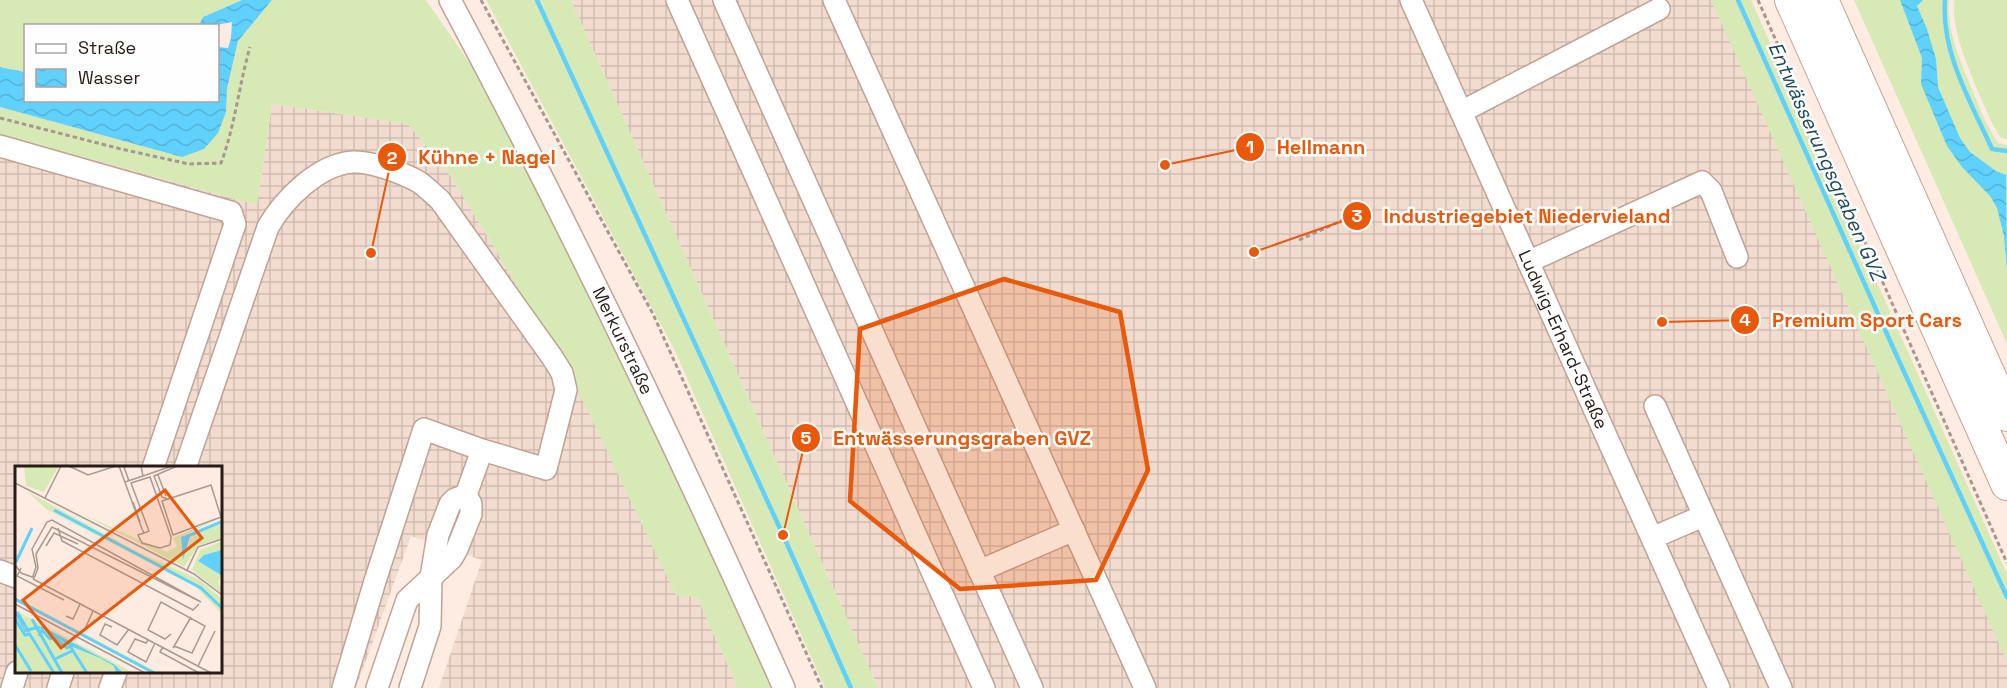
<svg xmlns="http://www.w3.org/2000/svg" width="2007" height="688" font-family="'Space Grotesk',sans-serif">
<defs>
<pattern id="industrial-grid" width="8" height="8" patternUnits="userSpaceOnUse" patternTransform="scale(1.5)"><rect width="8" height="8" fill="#f2dcd0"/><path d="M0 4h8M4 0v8" fill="none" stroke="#d0bcb2"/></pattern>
<pattern id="water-waves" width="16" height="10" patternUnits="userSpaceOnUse" patternTransform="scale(1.5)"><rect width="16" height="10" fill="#60d1fc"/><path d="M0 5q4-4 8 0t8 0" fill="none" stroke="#53b3d7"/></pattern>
</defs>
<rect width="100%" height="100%" fill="#feece2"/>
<path fill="url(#industrial-grid)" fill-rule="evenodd" d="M571,0H1712L2007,660V688H878Z
M272,104L408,124L446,169L496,250L697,597L738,688H439L482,560L411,536L356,688H0V134L257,205ZM16,468H220V672H16Z"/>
<path fill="#d7eab6" d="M0,0H242L203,17L199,25L26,26L25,72L0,67Z
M272,0H426L482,81L590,292L665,450L774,688H738L697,597L676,596L586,407L496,250L446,169L408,124L272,104L257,205L0,134V107L182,157L226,112L227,89L238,41Z
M486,0H571L878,688H825L673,347Z
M1711,0H1751L2007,574V662Z
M1854,0H1949C1947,31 1959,58 1971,87C1979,106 1986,125 1998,143L2007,145V344Z
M1954,0H2007V139L2001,138C1990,122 1984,104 1976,87C1965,58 1952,31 1954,0Z"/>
<path fill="url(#water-waves)" d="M242,0H272L238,41L227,89L226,112L218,133L204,149L182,157L0,107V67L25,72L26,100H218V47L228,48L231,38L232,22L216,25H199L203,17Z
M1900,0H1923L1917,6L1927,29L1936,59L1938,87L1960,138L1970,152L1996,171L2006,175L2007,270L2004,236L1997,208L1990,196L1962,167L1947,146L1921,84L1922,58Z"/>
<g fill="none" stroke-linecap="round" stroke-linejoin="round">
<path stroke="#60d1fc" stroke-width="4.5" d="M537,0L783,535L851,688
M1738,0L1895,352L2007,597
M1945,0C1941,53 1971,102 1992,149L2007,151"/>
<defs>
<g id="minor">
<path id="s1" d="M450,0C570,225 680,455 784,688"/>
<path d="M677,0L984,688"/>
<path d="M724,0L1032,688"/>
<path d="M834,0L1145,688"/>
<path id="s2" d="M1411,0L1719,688"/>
<path d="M1461,112L1659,9"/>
<path d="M0,146L231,212L235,224L153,468"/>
<path d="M1528,262L1702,182L1711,191L1737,257"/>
<path d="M1655,406L1781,688"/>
<path d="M185,468L268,227C284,199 319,164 353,162C371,161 403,173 419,182C426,187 433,194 440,200L552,357L562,373L566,390L546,469L482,450L424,429L375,581L343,688"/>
<path d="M1652,538L1703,516"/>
<path d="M0,571L16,577"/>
<path d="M979,571L1074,530"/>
<path d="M12,688L17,672"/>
<path d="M58,688L63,672"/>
<path d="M110,688L116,672"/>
<path d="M377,688L407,600L452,558L457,549L471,514V504L466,495L482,450"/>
<path d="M410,688L430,626L431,577L438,535L450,504L455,499L466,495"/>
</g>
<path id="highway" d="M1791,0L2007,484
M1822,0L2007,415"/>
</defs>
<use href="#minor" stroke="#bfa394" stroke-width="24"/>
<use href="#highway" stroke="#bfa394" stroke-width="34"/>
<path stroke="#a6978f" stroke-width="3" stroke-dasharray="4.5 3" stroke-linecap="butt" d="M481,0L653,314L822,688
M1758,0L2007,563
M0,118L121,149L189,164L221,163C235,126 239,85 250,47
M1299,240L1354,215"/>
<use href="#minor" stroke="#fff" stroke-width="21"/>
<use href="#highway" stroke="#fff" stroke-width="32"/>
</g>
<path fill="#e8590c" fill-opacity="0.2" stroke="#e8590c" stroke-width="4.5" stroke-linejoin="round" d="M1004,279L1120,312L1148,470L1096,580L960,589L850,501L860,329Z"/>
<g text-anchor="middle" stroke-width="5" stroke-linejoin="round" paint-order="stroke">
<g font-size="18" fill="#271c17" stroke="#fefefe">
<text dy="6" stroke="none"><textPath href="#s2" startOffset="372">Ludwig-Erhard-Straße</textPath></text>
<text dy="6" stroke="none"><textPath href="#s1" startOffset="382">Merkurstraße</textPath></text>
</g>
<g font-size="20" font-style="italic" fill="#1b4b5d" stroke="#fefefe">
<text transform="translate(1827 161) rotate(66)" y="7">Entwässerungsgraben GVZ</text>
</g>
</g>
<g transform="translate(15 466)">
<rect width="207" height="207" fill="#feece2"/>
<path d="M9,0H44L29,26L11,20ZM13,26L121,85L185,114L207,133V148L181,121L31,43ZM65,47L152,86L162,80L158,72L207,51L166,71L168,94L176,71L207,57V72L183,80L169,101ZM207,75V84L190,89L184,96L207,108L203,115L207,128L177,104L185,84ZM0,131L144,207H137L0,134ZM0,144L119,207H0Z" fill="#d7eab6"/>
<path d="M207,54V57L175,71L168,94L166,71ZM207,84L206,109L183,95L189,89ZM0,148L3,149L10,163L23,160L28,161L100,199L108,207H101L99,200L85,192L53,179L27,162L10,166Z" fill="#60d1fc"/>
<path fill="none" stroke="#60d1fc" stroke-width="3" d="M39,44L186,122L207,142M1,96L17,62M0,133L139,207M2,146L14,166M0,153L10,169L14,168M17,153L47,207M14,167L39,207M24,170L27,164L35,173L39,171L52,182L55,180L72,207M0,179L16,205M40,193L57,185"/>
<path fill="none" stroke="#a89991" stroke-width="1.5" d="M54,0L73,9L101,0M104,0L127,63M113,0L109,1L114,15M143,9L151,30M128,10L157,0M110,16L128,10L126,0M0,17L179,108L207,129M196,19L206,51L158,69L147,35ZM30,32L46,0M152,33L147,31L139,10L162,0M118,36L125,56M43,62L47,75L178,144L184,138M127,63L129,67L134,65L116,17L135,11L156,71L155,79L145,82L127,77L123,69L129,67M31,80L39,67L63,78M1,100L6,107L17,111H19L20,110L23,102L21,88L37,61L186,136L37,54L32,56L17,83L21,101L18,110V111L19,113L20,114M6,102L2,110L49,134M172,104L183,81L207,73M18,113L196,207M0,138L130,207M51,150L58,153L65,138M97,161L90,158L85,169L102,179L114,163M70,163L78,145M156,168L150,173L133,164L146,136L190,160L177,187L159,180M133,174L131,177L120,173L113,186L131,196L140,177M148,181L145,186L184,207M158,182L176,151M183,200L200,165"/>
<path fill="#e8590c" fill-opacity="0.15" stroke="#e8590c" stroke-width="3" d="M150,24L187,72L46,182L8,134Z"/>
<rect width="207" height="207" fill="none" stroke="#271c17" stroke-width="3"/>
</g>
<path fill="none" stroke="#e8590c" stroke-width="2" d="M1165 165L1250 147M371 253L392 157M1254 252L1357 216M1662 322L1745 320M783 535L806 438"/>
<g fill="#e8590c" stroke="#fefefe" stroke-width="2">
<circle cx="1165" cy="165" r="6"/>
<circle cx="371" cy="253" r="6"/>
<circle cx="1254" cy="252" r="6"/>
<circle cx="1662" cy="322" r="6"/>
<circle cx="783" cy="535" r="6"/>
<circle cx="1250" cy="147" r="15"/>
<circle cx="392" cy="157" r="15"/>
<circle cx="1357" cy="216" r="15"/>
<circle cx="1745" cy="320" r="15"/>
<circle cx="806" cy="438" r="15"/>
</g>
<g font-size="18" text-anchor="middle" font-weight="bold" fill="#fff">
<text x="1250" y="153">1</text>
<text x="392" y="164">2</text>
<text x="1357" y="222">3</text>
<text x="1745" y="326">4</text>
<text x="806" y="444">5</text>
</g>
<g font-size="20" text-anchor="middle" font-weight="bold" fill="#e8590c" stroke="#fefefe" stroke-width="5" stroke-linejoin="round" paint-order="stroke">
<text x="1321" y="154">Hellmann</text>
<text x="487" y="164">Kühne + Nagel</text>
<text x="1527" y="223">Industriegebiet Niedervieland</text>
<text x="1867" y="327">Premium Sport Cars</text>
<text x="962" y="445">Entwässerungsgraben GVZ</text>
</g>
<rect x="24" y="24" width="195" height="78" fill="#fefefe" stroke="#a8a4a2" stroke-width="1.5"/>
<rect x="36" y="44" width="30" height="9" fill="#ffffff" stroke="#a8a4a2" stroke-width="1.5"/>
<text x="78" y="54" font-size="18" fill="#271c17">Straße</text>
<rect x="36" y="69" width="30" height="18" fill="url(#water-waves)" stroke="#a8a4a2" stroke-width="1.5"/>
<text x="78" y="84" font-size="18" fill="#271c17">Wasser</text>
</svg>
